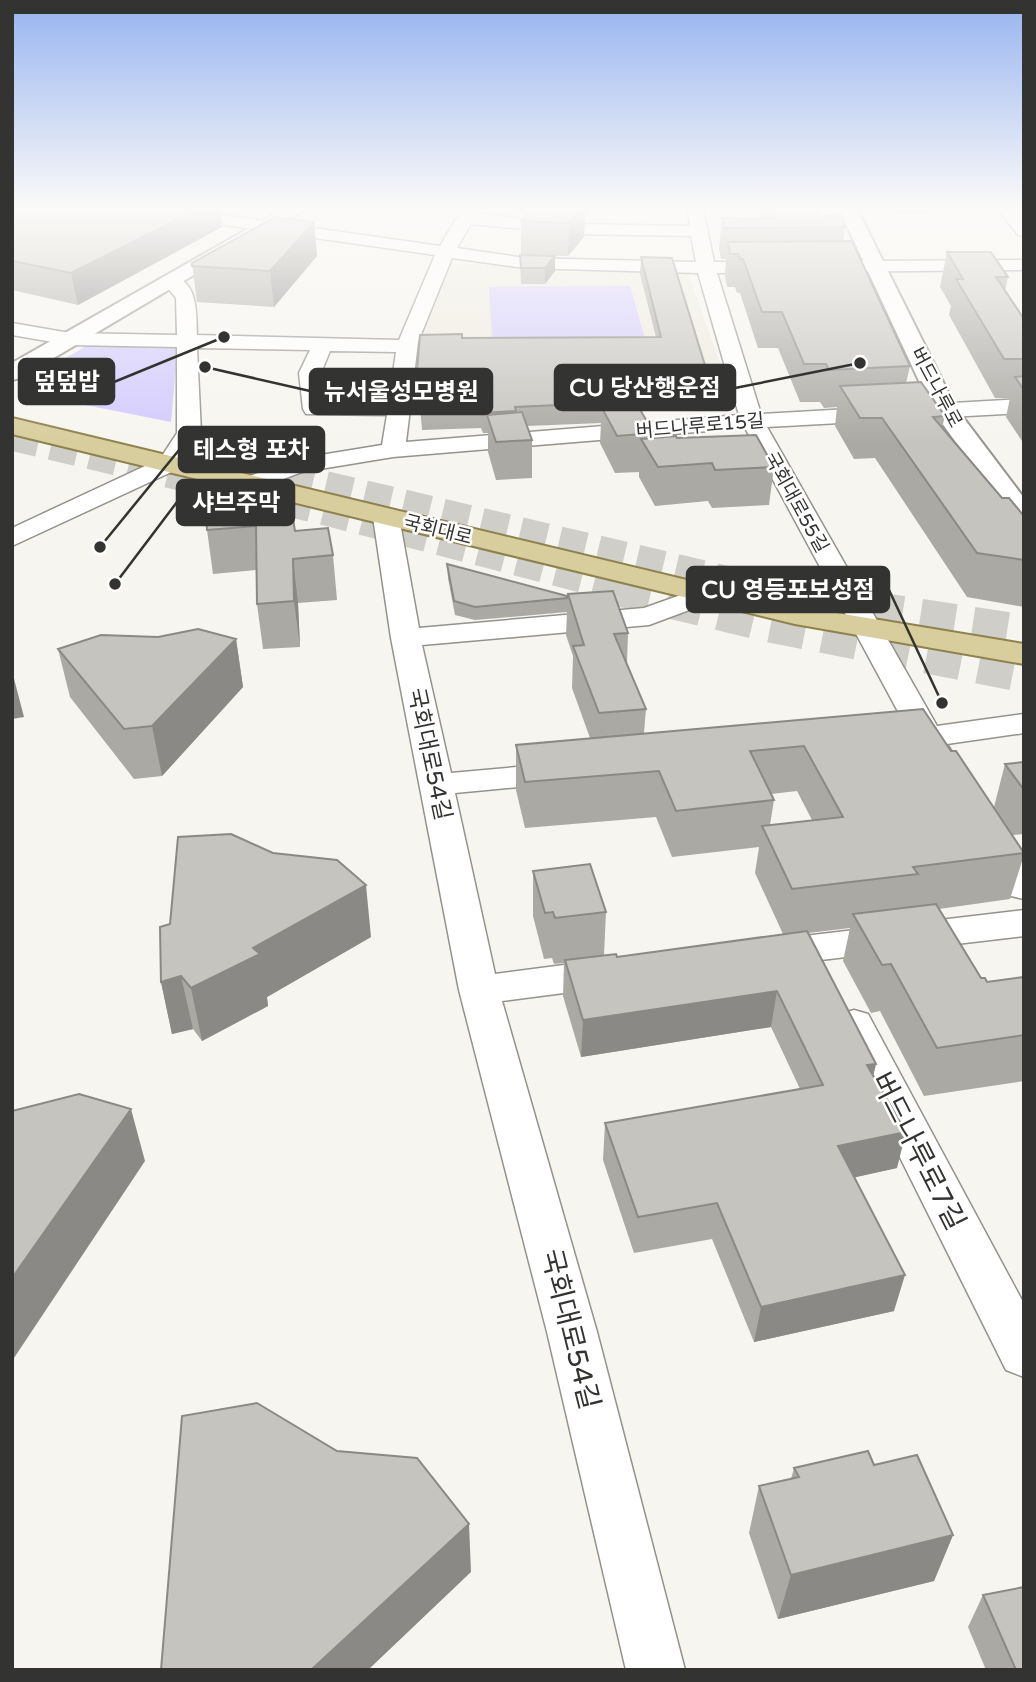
<svg xmlns="http://www.w3.org/2000/svg" width="1036" height="1682" font-family="'Varela Round','Noto Sans KR',sans-serif">
<rect width="100%" height="100%" fill="#f6f5ef"/>
<path fill="#edeadd" d="M488,263L553,272L687,270L728,385L432,393L418,349L451,265Z"/>
<path fill="#d2cafe" d="M630,286L648,349L493,351L489,287Z
M93,342L178,345L171,422L60,400L42,372Z"/>
<g fill="none" stroke-linecap="round" stroke-linejoin="round">
<path stroke="#cfcec9" stroke-width="27" stroke-dasharray="27 13" stroke-linecap="butt" d="M12,437L326,512L623,590
M209,457L772,590"/>
<path stroke="#cfcec9" stroke-width="35" stroke-dasharray="35 18" stroke-linecap="butt" d="M616,588L770,625L1024,675
M764,588L814,600L1024,632"/>
<defs>
<path id="street" d="M140,209H180L440,246L456,219L467,209H484L480,214L574,224L690,226L687,209H703L714,262L1024,260V270L717,273L761,414L1024,399V413L767,427L937,726L1024,714V733L947,744L952,752L947,759L936,762L925,759L918,748L907,750L896,747L891,740L896,733L908,730L745,428L393,457L302,472L251,491L242,489L239,484L242,479L296,459L382,445L387,415L306,414L303,409L299,373L310,350L197,348L201,433L178,469L12,546V528L160,459L177,433V347L70,345L12,335V323L70,333L177,335L176,298L162,281L171,275C199,282 196,313 197,335L399,340L435,255L148,214ZM471,224L574,234L691,236L696,262L525,258L457,248ZM452,258L525,268L698,273L739,415L406,442L418,342ZM330,351L396,352L389,401L324,402L321,373Z
M998,209H1014L1024,220V236L1018,235Z
M386,509L395,512L399,517L419,628L644,608L706,586L716,588L720,594L716,600L649,625L422,645L451,773L562,763L574,766L579,773L574,780L562,783L455,793L495,974L610,959L624,963L629,973L624,983L610,987L502,1001L597,1332L685,1670H626L547,1332L459,990L391,638L373,517L377,512Z
M991,826L1003,829L1024,859V899L1011,896L974,837L979,829Z
M1024,910V936L770,966L756,963L751,953L756,943L770,940Z
M854,1010L868,1014L1024,1304V1377L1006,1370L834,1025L840,1014Z"/>
<path id="secondary" d="M283,209H305L20,378L12,380V363Z
M839,209H857L956,408L1024,498V526L1014,524L932,409Z"/>
<path id="primary" d="M12,418L795,606L1024,644V664L795,624L12,434Z"/>
</defs>
<use href="#street" stroke="#93928c" stroke-width="3"/>
<use href="#secondary" stroke="#93928c" stroke-width="4"/>
<use href="#primary" stroke="#8d824c" stroke-width="4"/>
<use href="#street" fill="#fff" fill-rule="evenodd"/>
<use href="#secondary" fill="#fff" fill-rule="evenodd"/>
<use href="#primary" fill="#d8cd9d" fill-rule="evenodd"/>
</g>
<path fill="#aaa9a4" fill-rule="evenodd" d="M12,209H220L222,227L78,305L12,290Z
M534,209H585L584,237L568,256L521,255V221Z
M757,209H815L819,216L845,227L843,241L910,366L906,383L945,416L942,428L1002,498L1024,516V607L967,597L875,458L854,459L835,426L837,407L824,408L820,402H800L778,348H758L740,293H737L735,287H727L725,276L726,259H721L719,249L722,218L761,219Z
M888,209H931L930,213H891Z
M314,222L317,256L274,307L197,302L192,263Z
M947,252L1008,277L1005,291L1024,319V444L1006,417L1010,398H995L949,315L951,306L940,287Z
M520,255L555,271L545,284H521Z
M641,257L712,388L710,408H639L654,433V438H677L774,467L769,505L712,508L708,501L655,506L639,477V472L615,473L600,443L601,423L527,426L532,440V478L496,480L488,452V433H483L481,428L422,430L417,370L462,338L656,337L640,274Z
M234,498L262,504L295,531L333,555L337,600L298,603L300,647L263,649L257,604L256,570L213,574L207,530Z
M447,564L567,596L568,594L628,633L627,664L646,709L644,733L951,751L994,807L1005,764L1024,762V834L1013,835L1024,852V855L1010,899L939,909L981,978L987,982L1024,977V1081L924,1096L880,1011L871,1013L843,961L850,928L808,933L876,1064L873,1076L897,1168L854,1177L894,1311L754,1342L712,1239L634,1253L603,1160L605,1123L800,1089L771,1027L581,1057L563,996L564,963L554,964L552,958L544,959L533,916V871L606,912L604,955L617,957L783,934L755,873L759,847L672,857L656,817L525,828L516,790V745L590,738L572,688L573,656L566,635L567,612L475,620L455,615L448,578ZM797,791L812,820L770,825L774,800L771,794Z
M236,639L243,687L162,776L134,779L70,697L58,649Z
M371,937L267,997L268,1006L202,1041L193,1029L172,1034L161,982Z
M874,1465L953,1535L934,1581L778,1619L749,1533L759,1486L791,1479L794,1468Z
M983,1595L1024,1670H986L968,1627Z"/>
<path fill="#8b8986" d="M198,209H220L222,227L78,305L71,273Z
M581,209H585L584,237L568,256L569,223Z
M314,222L317,256L274,307L270,271Z
M555,256V271L545,284V268Z
M293,559L298,603L300,647L294,601Z
M236,639L243,687L162,776L152,726Z
M12,671L24,717L12,719Z
M366,885L371,937L267,997L268,1006L202,1041L191,988L253,948Z
M181,976L193,1029L172,1034L161,982Z
M777,991L771,1027L581,1057L583,1020Z
M876,1064L867,1100V1065Z
M131,1109L145,1161L12,1361V1278Z
M906,1132L897,1168L830,1183L838,1146Z
M905,1275L894,1311L754,1342L761,1307Z
M469,1524L471,1572L368,1670H311Z
M953,1535L934,1581L778,1619L791,1575Z"/>
<path fill="#c6c4bf" stroke="#8b8986" stroke-width="2" d="M12,209H198L71,273L12,261Z
M534,209H581L569,223L521,221Z
M772,209H815L819,216H841L845,227L724,228L722,218L776,219Z
M275,217L314,222L270,271L192,266V263Z
M852,241L910,366L829,370L826,364H804L782,312H762L743,259H740L738,254H730L728,242Z
M947,252H991L1008,277H996L1024,319V359H1004L956,279H963Z
M520,255L555,256L545,268H521Z
M641,257L672,258L712,388L618,389L625,402L515,407L516,411L482,413L481,408L421,411L417,370L420,335L462,334V338L661,337Z
M1024,376V390L1015,377Z
M921,382L945,416L933,417L1002,498H1009L1024,516V560L977,553L882,418H860L840,386Z
M636,403L654,433L617,436L601,406Z
M522,412L532,440L496,442L487,415Z
M756,435L774,467L715,470L712,463L658,467L641,439L676,436L677,438Z
M233,485L234,498L261,495L262,504L290,501L295,531L328,528L333,555L293,559L294,601L257,604L256,526L207,530L204,487Z
M447,564L567,596V598L475,607L454,601Z
M613,591L628,633L614,634L646,709L599,713L573,646L584,645L568,594Z
M198,629L236,639L152,726L124,729L58,649L101,635L158,637Z
M923,709L951,751H956L1024,853L913,867L918,874L792,889L762,826L843,817L804,746L750,751L774,800L676,811L659,771L525,782L516,745Z
M1024,762V790L1005,764Z
M231,834L273,853L337,860L366,885L253,948L260,954L191,988L181,976L161,982L160,927L170,924L178,837Z
M590,864L606,912L555,918L553,912L545,913L533,871Z
M936,904L981,978H985L987,982L1024,977V1035L937,1048L891,964L882,965L853,914Z
M807,931L876,1064L867,1065L906,1132L838,1146L905,1275L761,1307L717,1203L638,1217L605,1123L823,1085L777,991L583,1020L565,960L616,954L617,957Z
M79,1094L131,1109L12,1278V1111Z
M257,1403L337,1451L417,1458L469,1524L311,1670H161L182,1416Z
M868,1451L874,1465L917,1455L953,1535L791,1575L759,1486L799,1477L794,1468Z
M1024,1587V1670H1016L983,1595Z"/>
<linearGradient id="sky" x2="0" y2="1"><stop stop-color="#97b4f0"/><stop offset="0.47" stop-color="#fbfaf8"/><stop offset="1" stop-color="#fbfaf8" stop-opacity="0"/></linearGradient>
<rect width="1036" height="444" fill="url(#sky)"/>
<g text-anchor="middle" stroke-width="5" stroke-linejoin="round" paint-order="stroke">
<g font-size="19" fill="#333331" stroke="#fff">
<text transform="translate(937 387) rotate(62)" y="7">버드나루로</text>
<text transform="translate(700 425) rotate(-5)" y="7">버드나루로15길</text>
<text transform="translate(797 502) rotate(61)" y="7">국회대로55길</text>
<text transform="translate(438 529) rotate(14)" y="7">국회대로</text>
</g>
<g font-size="23" fill="#333331" stroke="#fff">
<text transform="translate(430 754) rotate(78)" y="8">국회대로54길</text>
</g>
<g font-size="28" fill="#333331" stroke="#fff">
<text transform="translate(919 1151) rotate(63)" y="10">버드나루로7길</text>
<text transform="translate(571 1329) rotate(76)" y="10">국회대로54길</text>
</g>
</g>
<path fill="none" stroke="#333331" stroke-width="2.5" d="M224 337L114 382M860 363L735 388M205 367L310 391M100 547L179 450M115 584L177 502M942 703L889 590"/>
<g fill="#333331" stroke="#fff" stroke-width="2.5">
<circle cx="224" cy="337" r="7"/>
<circle cx="860" cy="363" r="7"/>
<circle cx="205" cy="367" r="7"/>
<circle cx="100" cy="547" r="7"/>
<circle cx="115" cy="584" r="7"/>
<circle cx="942" cy="703" r="7"/>
</g>
<g fill="#333331" stroke="#333331" stroke-width="2.5">
<rect x="19" y="359" width="95" height="45" rx="7"/>
<rect x="555" y="365" width="180" height="45" rx="7"/>
<rect x="310" y="369" width="182" height="45" rx="7"/>
<rect x="179" y="427" width="145" height="45" rx="7"/>
<rect x="177" y="480" width="117" height="45" rx="7"/>
<rect x="687" y="567" width="202" height="45" rx="7"/>
</g>
<g font-size="24" text-anchor="middle" font-weight="bold" fill="#fff">
<text x="67" y="390">덮덮밥</text>
<text x="645" y="396">CU 당산행운점</text>
<text x="401" y="400">뉴서울성모병원</text>
<text x="251" y="458">테스형 포차</text>
<text x="236" y="511">샤브주막</text>
<text x="788" y="598">CU 영등포보성점</text>
</g>
<rect width="1036" height="1682" fill="none" stroke="#333331" stroke-width="28"/>
</svg>
